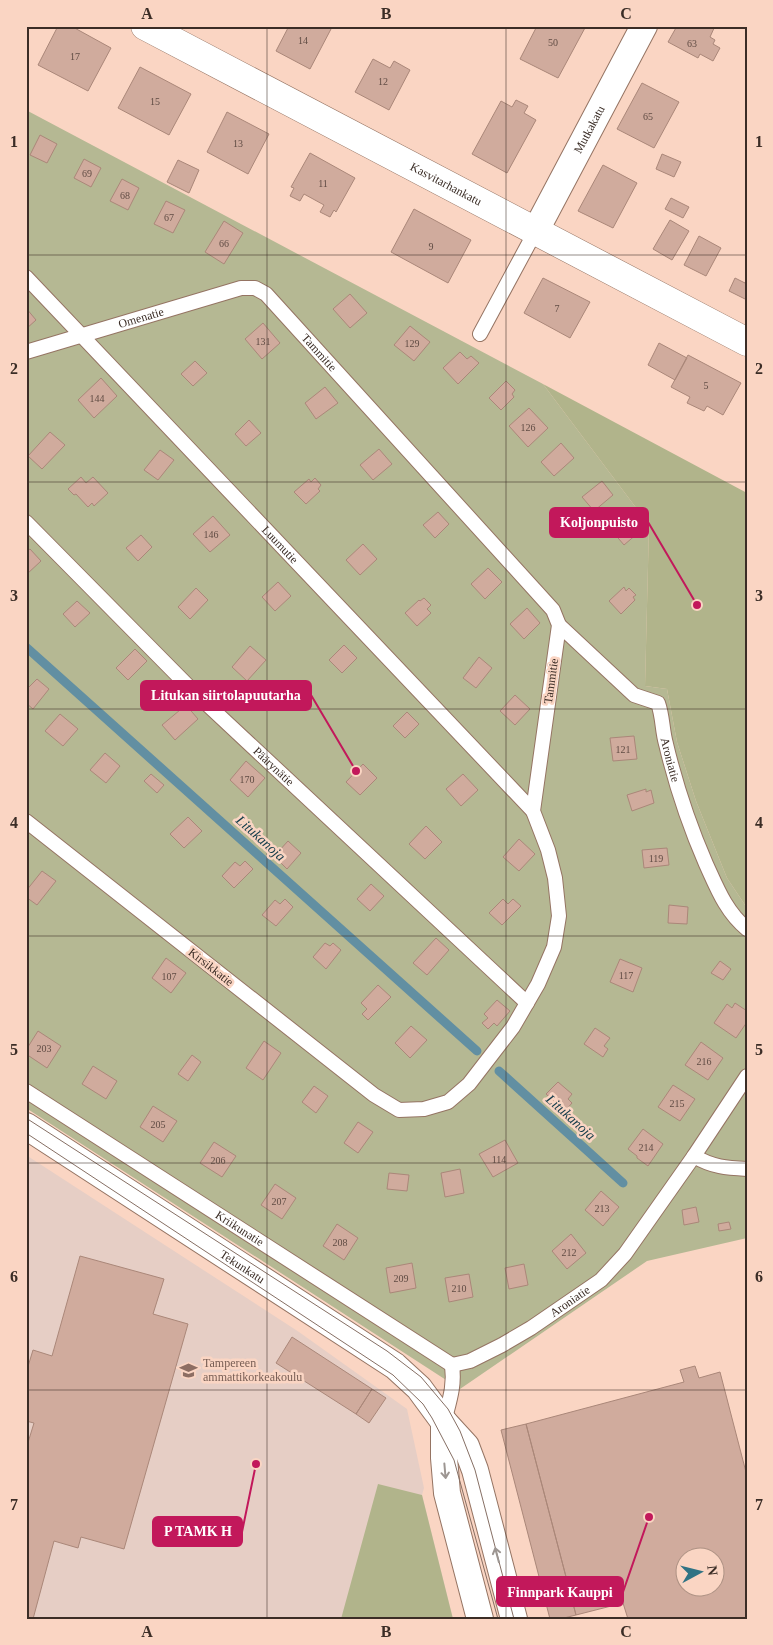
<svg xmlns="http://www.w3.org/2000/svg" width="773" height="1645" font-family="'Times New Roman',serif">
<rect width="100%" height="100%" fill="#fad5c3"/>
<path fill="#e6cec5" d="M26,1155L299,1332L407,1409L424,1488L422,1495L453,1619H26Z"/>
<path fill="#b5b893" d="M26,110L543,384L649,525L645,686L667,689L677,742L696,801L727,878L747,908V1238L647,1261L460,1389L26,1108Z"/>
<path fill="#b1b48b" d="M543,384L747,493V908L727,878L696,801L677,742L667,689L645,686L649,525Z
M378,1484L422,1495L453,1619H341Z"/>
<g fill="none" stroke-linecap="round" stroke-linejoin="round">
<path stroke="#628fa2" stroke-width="9" d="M26,647L477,1051
M499,1071L623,1183"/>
</g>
<path fill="#d0ab9d" stroke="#aa8779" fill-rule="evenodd" d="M58,26H71L111,48L88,91L38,65Z
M289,26H324L331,29L310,69L276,51Z
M537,26H586L558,78L520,59Z
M677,26H715L710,37L715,40L713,44L720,48L713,61L700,54L698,58L668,42Z
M373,59L390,68L394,61L410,70L389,110L355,92Z
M140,67L191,94L169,135L118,108Z
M642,83L679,102L654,148L617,129Z
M516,100L528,106L524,113L536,120L507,173L472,154L501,101L512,107Z
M227,112L269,134L248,174L207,152Z
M40,135L57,144L47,163L30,155Z
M310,153L355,178L336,212L334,210L330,217L320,212L324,205L304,194L300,201L290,196L294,188L291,187Z
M662,154L681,162L674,177L656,169Z
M84,159L101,168L91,187L74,178Z
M178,160L199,170L189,193L167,182Z
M603,165L637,183L613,228L578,211Z
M122,179L139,188L128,210L110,201Z
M671,198L689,207L683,218L665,209Z
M166,201L185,210L173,233L154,224Z
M414,209L471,240L448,283L391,252Z
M670,220L689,231L672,260L653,249Z
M224,221L243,233L224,264L205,252Z
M699,236L721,248L706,276L684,265Z
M543,278L590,302L570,338L524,313Z
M735,278L745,283L747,279V300L729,291Z
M350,294L367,313L350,328L333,309Z
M26,308L36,320L26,329Z
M263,323L280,343L262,359L245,339Z
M410,326L430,342L414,361L394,345Z
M659,343L687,358L675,380L648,365Z
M460,352L467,359L471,356L479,363L458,384L443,368Z
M688,355L741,383L723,415L707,406L704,411L687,403L690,397L671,387Z
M195,361L207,373L193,386L181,374Z
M101,378L117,396L94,418L78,400Z
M506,381L515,390L512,394L514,397L501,410L489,398Z
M325,387L338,403L316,419L305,403Z
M529,408L548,428L528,447L509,426Z
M249,420L261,433L246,446L235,434Z
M50,432L65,445L42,469L28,456Z
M561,443L574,458L554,476L541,462Z
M379,449L392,464L373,480L360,465Z
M160,450L174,460L158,480L144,470Z
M81,477L86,483L93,477L108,493L94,506L92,503L88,507L76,494L74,495L68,489Z
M315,478L321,485L318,489L320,491L306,504L294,492L309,479L311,482Z
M602,481L613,495L594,511L582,497Z
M438,512L449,524L435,538L423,525Z
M213,516L230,535L210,552L193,534Z
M628,520L638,533L624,545L613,532Z
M141,535L152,547L138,561L126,548Z
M363,544L377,559L360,575L346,560Z
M30,549L41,561L27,574L26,552Z
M488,568L502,582L485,599L471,584Z
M278,582L291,596L275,611L262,597Z
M624,587L626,591L629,588L636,595L633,597L635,600L621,614L609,601Z
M196,588L208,600L190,619L178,607Z
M424,598L431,605L427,609L431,613L417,626L405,613L419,600L420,601Z
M77,601L90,613L75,627L63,614Z
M527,608L540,623L524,639L510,624Z
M344,645L357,658L342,673L329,660Z
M250,646L266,660L247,681L232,667Z
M135,649L147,661L128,680L116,668Z
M479,657L492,668L476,688L463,678Z
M37,679L49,689L33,709L26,703V690Z
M515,695L530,709L515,725L500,711Z
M186,705L198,719L175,740L162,725Z
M407,712L419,724L405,738L393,726Z
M60,714L78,729L63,746L45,731Z
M634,736L637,759L613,761L610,738Z
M105,753L120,766L106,783L90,770Z
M246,761L265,778L248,797L230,780Z
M363,764L377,778L360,795L346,782Z
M151,774L164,785L157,793L144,781Z
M463,774L478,790L461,806L446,789Z
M646,789V792L651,790L654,803L632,811L627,795Z
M188,817L202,831L184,848L170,834Z
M426,826L442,842L425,859L409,844Z
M519,839L535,854L519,871L503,857Z
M288,841L301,853L287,869L276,858L279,854L278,852Z
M667,848L669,865L644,868L642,850Z
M245,861L253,869L234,888L222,876L235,862L240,866Z
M42,871L56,881L37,905L26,897V891Z
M371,884L384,896L370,911L357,899Z
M285,899L293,907L276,926L262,915L275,900L280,904Z
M503,899L508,904L513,899L521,906L502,925L489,913Z
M669,905L688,907L687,924L668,923Z
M436,938L449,950L427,975L413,963Z
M325,943L330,946L333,943L341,950L326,969L313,957Z
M166,958L186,973L171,993L152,978Z
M620,959L642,968L633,992L610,982Z
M720,961L731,969L723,980L711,973Z
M378,985L391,997L368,1020L362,1014L367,1009L361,1003Z
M497,1000L510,1011L497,1026L494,1023L488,1029L482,1023L488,1018L484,1014Z
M735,1003L747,1011V1022L736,1038L714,1023L727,1004L732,1008Z
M411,1026L427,1040L410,1058L395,1043Z
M595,1028L610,1038L604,1046L608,1049L603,1057L584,1044Z
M38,1031L61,1046L47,1068L26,1054V1050Z
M264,1041L281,1053L263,1080L246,1068Z
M701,1042L723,1058L708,1080L685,1065Z
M192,1055L201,1062L188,1081L178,1074Z
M93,1066L117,1081L106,1099L82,1084Z
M558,1082L572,1094L568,1099L572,1103L565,1111L546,1094Z
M673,1085L695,1099L680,1121L658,1107Z
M314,1086L328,1096L316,1113L302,1102Z
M153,1106L177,1121L163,1142L140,1127Z
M358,1122L373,1132L358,1153L344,1143Z
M643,1129L663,1144L648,1166L637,1158V1156L628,1149Z
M505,1140L518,1163L493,1177L479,1154Z
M214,1142L236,1156L222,1177L200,1163Z
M460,1169L464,1193L445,1197L441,1173Z
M389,1173L409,1175L407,1191L387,1189Z
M275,1184L296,1198L282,1219L261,1205Z
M601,1191L619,1207L603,1226L585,1210Z
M696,1207L699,1222L684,1225L682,1210Z
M729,1222L731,1229L719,1231L718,1224Z
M337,1224L358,1238L344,1260L323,1246Z
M571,1234L586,1253L567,1269L552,1251Z
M80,1256L164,1279L153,1314L188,1324L124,1549L81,1537L78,1548L54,1541L33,1619H26V1449L34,1423L26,1421V1373L33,1350L52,1356Z
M412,1263L416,1288L390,1293L386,1268Z
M524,1264L528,1285L509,1289L505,1268Z
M469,1274L473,1297L449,1302L445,1278Z
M292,1337L372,1389L356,1414L276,1363Z
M695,1366L699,1378L720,1372L747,1476V1619H628L623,1603L576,1615L526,1424L684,1382L680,1370ZM686,1558H716V1588H686Z
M372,1389L386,1398L369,1423L356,1414Z
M526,1424L576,1615L560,1619H550L501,1430Z"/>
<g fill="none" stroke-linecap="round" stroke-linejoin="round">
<defs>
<g id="service">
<path id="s1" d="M26,277L533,811"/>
<path d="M480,334L535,232"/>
<path id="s2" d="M26,352L241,288H255L266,294L553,610L559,625L533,811L548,850L555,878L559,916L554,947L538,984L513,1027L469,1084L448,1102L424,1109L399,1110L374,1095L26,821"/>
<path id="s3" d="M26,522L195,693L527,1003"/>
<path id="s4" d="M559,625L634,695L658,703C663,717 662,730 666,744C676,786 689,825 706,864C717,888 726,912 747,929"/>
<path id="s5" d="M26,1091L452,1365"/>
<path d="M694,1156C712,1167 727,1168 747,1169"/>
<path id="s6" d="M452,1365L470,1361L502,1345L531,1328L601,1280L625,1254L694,1156L747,1076"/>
<path d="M444,1422C449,1402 455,1386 452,1365"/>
</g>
<g id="minor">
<path id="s7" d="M535,232L644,26"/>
<path id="s8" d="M26,1126L395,1366L419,1388L444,1422L466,1446L475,1470L514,1619"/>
<path d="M444,1422V1458L447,1493L480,1619"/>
</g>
<g id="tertiary">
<path id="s9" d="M145,26L747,342"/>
</g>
</defs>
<use href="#service" stroke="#957463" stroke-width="16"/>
<use href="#minor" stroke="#957463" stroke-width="28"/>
<use href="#tertiary" stroke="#957463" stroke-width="29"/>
<use href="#service" stroke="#fff" stroke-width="14"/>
<use href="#minor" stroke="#fff" stroke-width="26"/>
<use href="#tertiary" stroke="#fff" stroke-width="28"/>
<path stroke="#866f64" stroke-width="1" d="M26,1118L387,1351L421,1377L448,1409L460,1431L475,1470L514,1619
M26,1133L393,1375L423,1404L432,1418L454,1460L498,1619"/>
</g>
<defs><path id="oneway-shaft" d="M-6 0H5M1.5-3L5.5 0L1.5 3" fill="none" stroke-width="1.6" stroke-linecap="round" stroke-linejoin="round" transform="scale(1.25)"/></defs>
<g stroke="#9d9692">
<use href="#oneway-shaft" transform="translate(445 1471) rotate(85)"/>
<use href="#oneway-shaft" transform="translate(497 1555) rotate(-105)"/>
</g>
<path fill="none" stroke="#3b2d26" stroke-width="1" stroke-opacity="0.55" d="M267,26V1619M506,26V1619M26,255H747M26,482H747M26,709H747M26,936H747M26,1163H747M26,1390H747"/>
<defs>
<symbol id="university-bare" viewBox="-9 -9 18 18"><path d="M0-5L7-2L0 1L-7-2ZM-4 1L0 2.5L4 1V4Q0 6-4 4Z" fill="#8d6e63" stroke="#fad5c3" stroke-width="2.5" paint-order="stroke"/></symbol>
</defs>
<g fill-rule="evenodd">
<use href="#university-bare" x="176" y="1358" width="25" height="25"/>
</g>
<g text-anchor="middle" stroke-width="5" stroke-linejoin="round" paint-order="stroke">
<g font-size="10" fill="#604c44">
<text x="303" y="44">14</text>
<text x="553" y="46">50</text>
<text x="692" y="47">63</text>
<text x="75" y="60">17</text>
<text x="383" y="85">12</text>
<text x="155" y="105">15</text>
<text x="648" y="120">65</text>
<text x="238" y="147">13</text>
<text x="87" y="177">69</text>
<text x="323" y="187">11</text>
<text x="125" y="199">68</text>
<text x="169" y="221">67</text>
<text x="224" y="247">66</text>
<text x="431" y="250">9</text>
<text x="557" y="312">7</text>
<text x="263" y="345">131</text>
<text x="412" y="347">129</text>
<text x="706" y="389">5</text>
<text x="97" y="402">144</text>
<text x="528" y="431">126</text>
<text x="211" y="538">146</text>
<text x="623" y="753">121</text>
<text x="247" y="783">170</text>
<text x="656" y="862">119</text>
<text x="626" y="979">117</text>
<text x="169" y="980">107</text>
<text x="44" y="1052">203</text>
<text x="704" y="1065">216</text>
<text x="677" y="1107">215</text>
<text x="158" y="1128">205</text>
<text x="646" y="1151">214</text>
<text x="499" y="1163">114</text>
<text x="218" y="1164">206</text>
<text x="279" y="1205">207</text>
<text x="602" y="1212">213</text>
<text x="340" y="1246">208</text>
<text x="569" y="1256">212</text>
<text x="401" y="1282">209</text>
<text x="459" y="1292">210</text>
</g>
<g font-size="12" fill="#3b2d26" stroke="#fad5c3">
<text dy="4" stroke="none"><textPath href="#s7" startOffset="116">Mutkakatu</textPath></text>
<text dy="4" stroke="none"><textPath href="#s9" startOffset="340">Kasvitarhankatu</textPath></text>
<text dy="4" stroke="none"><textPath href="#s2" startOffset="120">Omenatie</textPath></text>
<text dy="4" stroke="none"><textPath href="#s2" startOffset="330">Tammitie</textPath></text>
<text dy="4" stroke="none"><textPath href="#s1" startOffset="369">Luumutie</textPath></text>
<text transform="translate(551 681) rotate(-82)" y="4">Tammitie</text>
<text dy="4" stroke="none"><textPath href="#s4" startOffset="186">Aroniatie</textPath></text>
<text dy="4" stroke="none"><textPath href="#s3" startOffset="348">Päärynätie</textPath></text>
<text transform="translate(211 967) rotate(38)" y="4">Kirsikkatie</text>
<text dy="4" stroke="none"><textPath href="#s5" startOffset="254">Kriikunatie</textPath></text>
<text dy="4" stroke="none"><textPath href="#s8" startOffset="258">Tekunkatu</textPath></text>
<text dy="4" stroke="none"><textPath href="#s6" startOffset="135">Aroniatie</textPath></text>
</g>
<g font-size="12" fill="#785e54" stroke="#fad5c3" text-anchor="start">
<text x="203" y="1367">Tampereen<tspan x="203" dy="14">ammattikorkeakoulu</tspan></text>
</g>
<g font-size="14" font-style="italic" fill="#113a49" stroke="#fad5c3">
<text transform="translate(261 838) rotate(42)" y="5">Litukanoja</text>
<text transform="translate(571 1117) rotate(42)" y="5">Litukanoja</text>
</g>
</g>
<path fill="none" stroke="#c2185b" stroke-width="2" d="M697 605L648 522M356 771L311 695M256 1464L242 1532M649 1517L623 1592"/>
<g fill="#c2185b" stroke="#fad5c3" stroke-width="2">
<circle cx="697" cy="605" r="5"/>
<circle cx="356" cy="771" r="5"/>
<circle cx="256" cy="1464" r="5"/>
<circle cx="649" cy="1517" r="5"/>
</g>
<g fill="#c2185b" stroke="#c2185b" stroke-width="2">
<rect x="550" y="508" width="98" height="29" rx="5"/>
<rect x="141" y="681" width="170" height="29" rx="5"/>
<rect x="153" y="1517" width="89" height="29" rx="5"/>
<rect x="497" y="1577" width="126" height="29" rx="5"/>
</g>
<g font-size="14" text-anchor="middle" font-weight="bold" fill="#fff">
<text x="599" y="527">Koljonpuisto</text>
<text x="226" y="700">Litukan siirtolapuutarha</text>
<text x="198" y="1536">P TAMK H</text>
<text x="560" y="1597">Finnpark Kauppi</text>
</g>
<rect width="773" height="1645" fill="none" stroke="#fad5c3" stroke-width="55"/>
<g transform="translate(700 1572) rotate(83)"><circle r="24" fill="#fad5c3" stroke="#ae9284"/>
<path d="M0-4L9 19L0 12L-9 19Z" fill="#307384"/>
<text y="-8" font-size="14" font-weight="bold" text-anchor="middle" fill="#3b2d26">N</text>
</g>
<rect x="28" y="28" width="718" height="1590" fill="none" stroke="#3b2d26" stroke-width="2"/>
<g font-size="16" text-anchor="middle" font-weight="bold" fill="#3b2d26">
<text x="147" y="19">A</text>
<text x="386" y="19">B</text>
<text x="626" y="19">C</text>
<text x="14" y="147">1</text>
<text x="759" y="147">1</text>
<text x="14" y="374">2</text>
<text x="759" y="374">2</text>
<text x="14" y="601">3</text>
<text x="759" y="601">3</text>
<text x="14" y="828">4</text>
<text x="759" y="828">4</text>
<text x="14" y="1055">5</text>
<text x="759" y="1055">5</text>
<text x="14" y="1282">6</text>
<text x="759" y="1282">6</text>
<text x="14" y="1510">7</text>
<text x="759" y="1510">7</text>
<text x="147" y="1637">A</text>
<text x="386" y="1637">B</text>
<text x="626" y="1637">C</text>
</g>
</svg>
